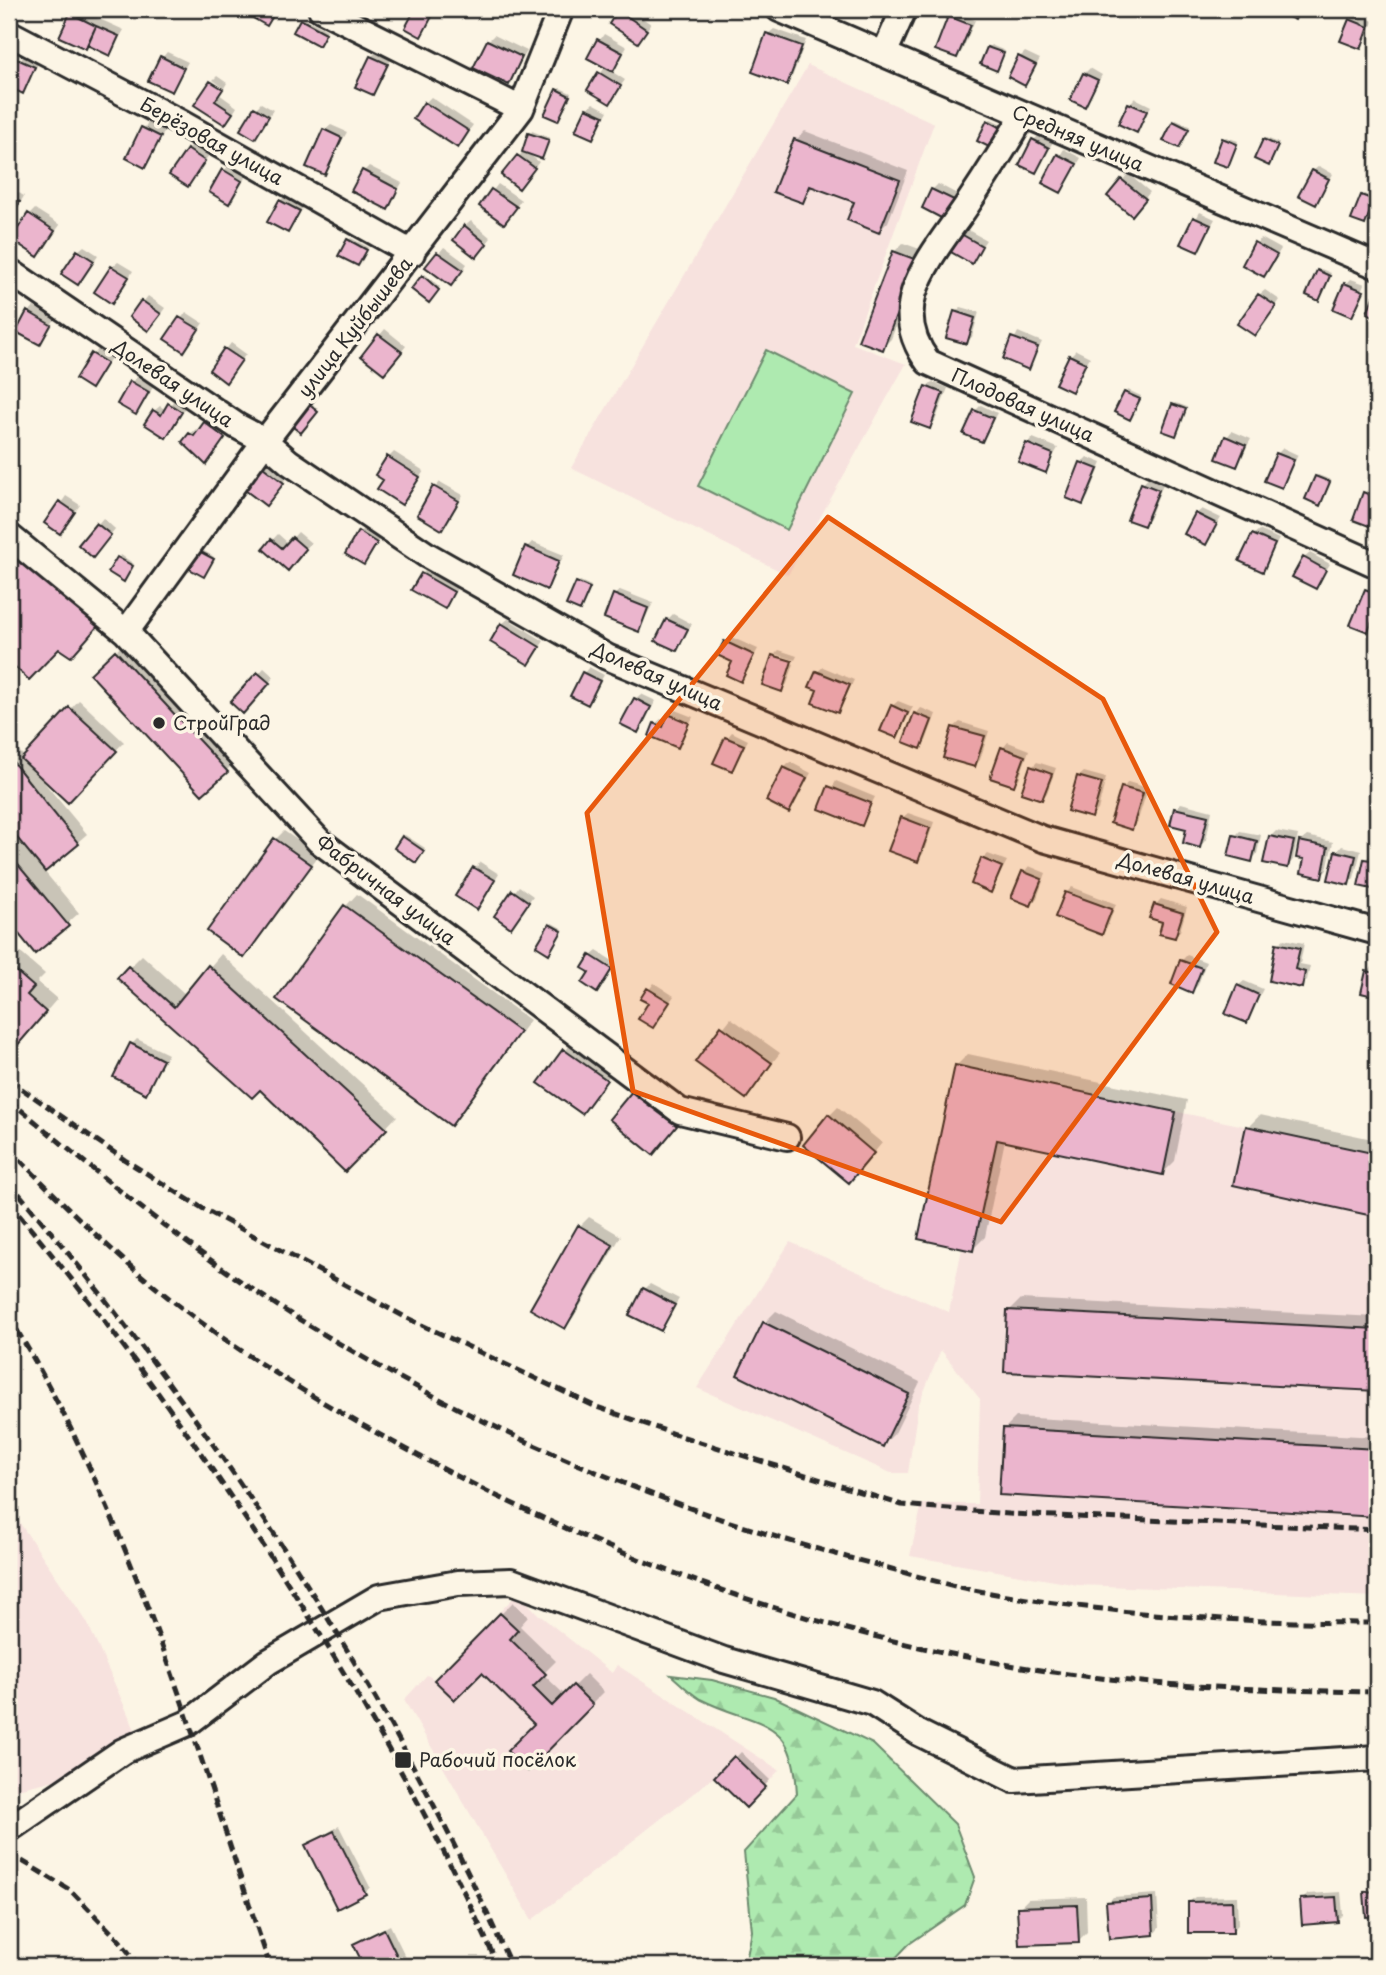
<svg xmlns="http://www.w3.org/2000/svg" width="1386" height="1975" font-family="'Playpen Sans',sans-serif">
<defs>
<pattern id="forest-firs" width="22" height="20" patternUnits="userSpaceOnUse" patternTransform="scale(1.75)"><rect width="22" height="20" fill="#aeeab0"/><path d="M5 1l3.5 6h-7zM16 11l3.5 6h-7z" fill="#96c998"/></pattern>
</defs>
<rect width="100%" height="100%" fill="#fcf5e5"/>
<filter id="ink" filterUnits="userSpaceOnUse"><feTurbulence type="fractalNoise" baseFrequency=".0143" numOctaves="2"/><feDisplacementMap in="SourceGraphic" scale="14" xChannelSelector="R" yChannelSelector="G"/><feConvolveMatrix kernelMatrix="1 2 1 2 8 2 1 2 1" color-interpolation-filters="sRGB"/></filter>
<g filter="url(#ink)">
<path fill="#f7e2de" d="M808,65L934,123L853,344L906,364L788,575L571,468Z
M955,1065L1377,1154V1597L1078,1585L910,1556L922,1504H977L980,1399L941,1350L918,1406L908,1473H891L697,1388L790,1242L949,1312L962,1248L918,1239Z
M9,1507L87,1622L136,1732L72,1776L9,1791Z
M518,1593L538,1614L612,1673L617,1665L779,1770L746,1808L714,1777L532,1920L404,1700L427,1675L434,1679Z"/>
<path fill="#aeeab0" stroke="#6c8a6e" stroke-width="2" d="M766,350L855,394L787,530L698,486Z"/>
<path fill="url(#forest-firs)" stroke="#6c8a6e" stroke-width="2" d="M671,1675L712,1680L774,1697L873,1744L955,1824L975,1877L965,1905L909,1944L888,1966H745L752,1931L744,1852L797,1794C794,1713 757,1728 700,1699C690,1693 680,1683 671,1675Z"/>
<path fill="#0003" d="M77,9L124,30L110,53L88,44L72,14Z
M417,9H437L421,34L407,27Z
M622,9H629L651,24L638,41L619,11Z
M849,9H868L862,16Z
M956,12L975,20L962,51L956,56L950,17Z
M1356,14L1374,21L1360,47L1350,20Z
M304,18L327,30L321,42L302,20Z
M774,29L806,40L792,77L787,83L768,34Z
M604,34L627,47L611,71L625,80L609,102L589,90L606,66L589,57Z
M494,35L527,51L509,83L488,41Z
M991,45L1005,51L999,66L988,48Z
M377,51L392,58L372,93L371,57Z
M167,52L188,62L172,90L162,58Z
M1025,52L1040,59L1025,84L1020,57Z
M24,55L39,62L22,91L9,85V82Z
M1090,68L1102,75L1085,105L1084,74Z
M217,76L227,83L224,88L213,80Z
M211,83L222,91L219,94L237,107L230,118L196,104Z
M560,88L571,93L558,119V90Z
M431,97L473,125L458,146L425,103Z
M1135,98L1151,106L1137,130L1129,104Z
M261,103L273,110L255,137L256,108Z
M593,103L608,111L593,137L587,109Z
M991,119L1004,125L995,144L988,121Z
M1176,120L1190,126L1181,144L1174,122Z
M148,122L165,131L145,166L128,157Z
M331,125L347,132L324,173L325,130Z
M532,131L550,138L544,154L542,157L526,152L539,162L524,181L504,175L524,150Z
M805,131L908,171L888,222L879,231L856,201L814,185L802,201L776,191L796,140Z
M1039,135L1053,142L1035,171L1034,140Z
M1226,137L1238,141L1228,165L1223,139Z
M1266,138L1279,143L1271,161L1264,140Z
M193,144L209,155L188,185V150Z
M1064,149L1081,158L1061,191L1044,182Z
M229,165L247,175L229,202L224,171Z
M369,166L402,183L387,208L364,171Z
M1319,166L1333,174L1316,203L1313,171Z
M1128,174L1150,192L1137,208L1109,196Z
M498,184L521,200L509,217L481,206Z
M938,184L959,195L950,212L932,190Z
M9,187L24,196L9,223Z
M1364,194L1375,198L1366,221L1362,196Z
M286,195L304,205L288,231L280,201Z
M35,209L60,225L38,255L29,215Z
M1200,212L1215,219L1197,250L1182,243Z
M471,221L491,238L481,250L465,226Z
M968,230L986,240L971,262L963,235Z
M351,238L368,247L360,262L349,240Z
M1261,238L1281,249L1264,275L1256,244Z
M903,243L925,251L891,339L882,348L894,252Z
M84,246L98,255L78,283V251Z
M444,247L467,264L457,278L428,267Z
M118,262L133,271L117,296L112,267Z
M1321,269L1331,273L1319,299V271Z
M425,274L440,287L429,300L414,288Z
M1351,279L1365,284L1352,315L1346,284Z
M1265,290L1280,300L1260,328L1259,295Z
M148,296L165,308L154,323L132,316Z
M34,307L55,319L39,343L28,312Z
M961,307L979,312L972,337L966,342L955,312Z
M186,312L203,323L189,344L167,339Z
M385,329L406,346L390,366L363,355Z
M1018,332L1042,342L1029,367L1005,358Z
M231,343L246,354L231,375L211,370Z
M98,349L112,357L91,386L78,378Z
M1076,350L1090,357L1071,390L1070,356Z
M137,377L154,386L136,413L132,382Z
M932,382L948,388L935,421L929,427L926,387Z
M1128,390L1141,396L1132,415L1116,411Z
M175,399L186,406L166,436L154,411L160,406L166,410Z
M309,401L318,409L301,431Z
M1176,403L1187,407L1177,432L1174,405Z
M981,405L997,413L982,440L975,411Z
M210,418L229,431L211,457L190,434L196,429L199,431Z
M1232,431L1251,439L1237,465L1227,437Z
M1033,438L1058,448L1045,471L1027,444Z
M1283,448L1298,455L1282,486L1277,454Z
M394,452L424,471L402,503L385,480L389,457Z
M1087,457L1102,463L1088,497L1083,503L1081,463Z
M266,459L288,476L272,498L244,487Z
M1318,475L1331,480L1322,501L1316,477Z
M1148,478L1163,484L1149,519L1144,524L1143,484Z
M440,482L463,495L442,528L435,488Z
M1370,488L1377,490V510L1369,524L1364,493Z
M66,496L80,505L60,532L47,523Z
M1202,509L1221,518L1205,543L1196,514Z
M103,518L115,529L98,550L80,545Z
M365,527L381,536L364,563L360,532Z
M1259,530L1279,539L1262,570L1253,535Z
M298,532L311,543L293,563L265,548L278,534L288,543Z
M532,542L564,555L547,588L527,547Z
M199,548L214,557L206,573L188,566Z
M1310,553L1330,564L1315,587L1304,558Z
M121,555L134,564L126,577L110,571Z
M21,556L109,613L82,643L59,647L13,663L9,670V575Z
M428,568L459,586L444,607L422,574Z
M580,581L591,586L582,606L578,583Z
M1372,584L1377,587V614L1368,630L1366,590Z
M620,590L653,603L639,630L614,595Z
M673,614L692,624L677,649L667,620Z
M508,619L544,641L529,663L502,624Z
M731,637L758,649L741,680L725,642Z
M128,640L238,759L226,771L104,662Z
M779,650L797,656L795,660L775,654Z
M774,656L794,664L787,684L782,690Z
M589,667L604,675L588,703L584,673Z
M823,667L854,680L838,711L819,689L817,672Z
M264,668L274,677L249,706L233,702Z
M641,694L656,701L637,731L635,699Z
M79,700L124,742L68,800L42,780L87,834L44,871L79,913L36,951L9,919V752L16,747L25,758Z
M898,701L913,707L897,736L892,706Z
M921,708L936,714L926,741L920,747L916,714Z
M675,710L693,717L678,746L655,724L661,719L667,721Z
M960,722L989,731L980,760L975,765L945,757L954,727Z
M732,732L748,740L732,769L727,738Z
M1008,742L1029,750L1019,779L1013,784L1003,748Z
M790,762L811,773L789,810L784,768Z
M1037,762L1056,768L1047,793L1042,798L1032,767Z
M1084,772L1106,778L1098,810L1092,816L1078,777Z
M836,781L875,797L861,824L821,808Z
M1128,782L1148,788L1137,823L1131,828L1123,788Z
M1181,803L1212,811L1206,840L1200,846L1175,809Z
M908,813L934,822L923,854L917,859L902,818Z
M284,831L319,855L244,956L276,839Z
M1240,831L1261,835L1257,854L1251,860L1235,836Z
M1276,831L1298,835L1293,860L1287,866L1271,836Z
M405,835L425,848L418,858L403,837Z
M1307,836L1333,842L1327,870L1321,876L1306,858L1301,841Z
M1342,846L1361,851L1354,878L1349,883L1337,852Z
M988,854L1007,861L991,891L983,859Z
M1372,854L1377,855V889L1360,885L1366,859Z
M480,862L499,874L482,902L457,896Z
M1029,866L1046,873L1037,898L1031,904L1024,872Z
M519,886L533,896L516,920L496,916Z
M1072,887L1116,904L1107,928L1101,933L1066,893Z
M357,894L530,1020L451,1124L346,906Z
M1161,899L1187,907L1180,931L1174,936L1155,905Z
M552,923L563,929L551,950L550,925Z
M1284,939L1304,943L1300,964L1310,966L1307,980L1301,986L1278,944Z
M9,943L45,974L37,982L57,999L9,1055Z
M597,951L616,963L597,991L591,972V956Z
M221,954L397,1116L345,1170L260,1087L119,978L142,955L186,995Z
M1187,955L1206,962L1198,985L1192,991L1181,961Z
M1373,966L1377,967V995L1363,991L1368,972Z
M1244,981L1263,989L1247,1020L1238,986Z
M654,983L674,996L653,1026L651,1003L643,998Z
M731,1018L780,1053L746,1096L697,1061Z
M137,1039L168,1054L146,1092L132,1044Z
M573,1041L614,1070L582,1112L541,1083Z
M968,1054L1187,1100L1175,1161L1163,1173L1005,1140L985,1237L973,1249L956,1066Z
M634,1091L685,1117L662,1144Z
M838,1107L882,1143L858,1172L829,1116Z
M1260,1115L1377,1140V1215L1235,1184L1248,1127Z
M589,1217L621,1236L573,1318L564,1326L532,1308L580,1226Z
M650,1284L679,1299L660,1329L645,1289Z
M1021,1299L1377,1317V1390L1006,1370L1009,1311Z
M776,1311L920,1382L895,1433L883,1445L764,1323Z
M1016,1417L1377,1437V1515L1001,1494L1004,1429Z
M513,1602L528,1617L520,1626L556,1661L543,1674L565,1695L586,1674L604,1692L527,1769L536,1724L482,1670L436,1680Z
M741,1752L770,1780L746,1805L717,1777Z
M339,1826L370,1887L365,1893L307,1845Z
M1377,1886V1914L1367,1915L1365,1893Z
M1341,1892L1343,1915L1337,1921L1302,1900L1308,1894Z
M1157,1894L1159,1928L1154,1934L1108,1903L1113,1897Z
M1237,1896L1238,1925L1232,1931L1189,1902L1195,1897Z
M1086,1897L1087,1932L1078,1941L1019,1908L1028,1899Z
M390,1925L410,1966H366L355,1944Z"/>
<path fill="#ebb5cd" stroke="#2b2b2b" stroke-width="2" d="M250,9H277L267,26L246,14Z
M415,9H436L421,37L405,28Z
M1278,9H1313L1310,15L1299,10L1295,20L1277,12Z
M618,10L647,30L638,43L609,24Z
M70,13L96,26L86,49L59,37Z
M948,16L971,25L957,58L935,50Z
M300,19L326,33L319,46L293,32Z
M1349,19L1369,27L1361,49L1340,41Z
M96,26L119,36L110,56L87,45Z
M766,33L802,46L787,85L752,72Z
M597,39L623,53L613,72L587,58Z
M487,40L522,57L509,85L473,68Z
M987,47L1004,53L997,71L980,64Z
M160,56L184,68L172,92L148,81Z
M370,56L388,64L373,95L355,87Z
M1018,56L1036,65L1025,86L1008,77Z
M17,59L35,67L23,94L9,87V77Z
M598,72L621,86L610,104L587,90Z
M1083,73L1098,80L1085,107L1070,100Z
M210,81L223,89L215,101L233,113L225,125L194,105Z
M556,89L570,96L558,121L544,115Z
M424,102L469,131L458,148L413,119Z
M1128,103L1147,111L1137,133L1118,124Z
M254,107L269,116L255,139L240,130Z
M586,108L604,116L593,139L575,131Z
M987,120L1002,128L993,149L977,141Z
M1173,121L1189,129L1179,148L1163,141Z
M141,127L161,137L145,168L126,158Z
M323,129L342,138L325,175L306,167Z
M528,133L549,140L542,159L522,152Z
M1222,138L1237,144L1228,167L1213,162Z
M794,139L900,180L879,233L847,220L854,202L810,186L803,203L773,192Z
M1032,139L1049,148L1036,173L1019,165Z
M1263,139L1278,146L1269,166L1254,159Z
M187,149L205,161L188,187L169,175Z
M1057,154L1077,164L1061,193L1042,183Z
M517,155L535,168L519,189L501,175Z
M222,169L242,181L229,204L209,192Z
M362,170L398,189L388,210L351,191Z
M1312,170L1329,179L1316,205L1298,196Z
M1121,179L1146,199L1132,216L1107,196Z
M491,189L517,207L504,224L479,206Z
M931,189L954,200L945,220L922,208Z
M1361,195L1374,200L1365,225L1351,220Z
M9,196L20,202L9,221Z
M279,200L300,211L288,233L267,222Z
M28,213L55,231L38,257L11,239Z
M1193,217L1211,225L1198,252L1180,244Z
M464,225L487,244L476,258L453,240Z
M961,234L982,246L972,264L951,252Z
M347,239L367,250L358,266L338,256Z
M1254,242L1277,255L1264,277L1242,265Z
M77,250L94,261L78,285L61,274Z
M893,251L917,260L883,350L858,341Z
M437,252L463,270L451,286L425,267Z
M111,266L129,277L112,304L94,292Z
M1317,270L1330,276L1319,301L1306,295Z
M422,275L439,290L429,303L411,289Z
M1344,283L1364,291L1352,317L1333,309Z
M1258,294L1276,306L1255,336L1237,324Z
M1373,297L1377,299V318L1367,313Z
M141,300L161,314L148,331L129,317Z
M27,311L51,325L40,345L16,332Z
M954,311L975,318L967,344L946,338Z
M179,317L199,329L184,352L164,339Z
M378,334L402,352L384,374L361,356Z
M1011,337L1038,347L1029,370L1003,359Z
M224,348L242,360L226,383L209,370Z
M91,353L107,363L91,389L75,379Z
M1069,355L1086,363L1072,392L1055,384Z
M130,381L149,392L136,415L117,404Z
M925,386L943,393L930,429L911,422Z
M1124,392L1140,399L1130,420L1114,412Z
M306,402L318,412L301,433L289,424Z
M168,403L182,412L166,438L144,424L153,410L161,415Z
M1172,404L1186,409L1176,436L1162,431Z
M974,410L993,418L982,442L963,434Z
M204,422L225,438L206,465L182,442L189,433L194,436Z
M1225,436L1246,445L1237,467L1216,459Z
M1026,443L1053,454L1046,473L1018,462Z
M1276,453L1294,460L1282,488L1264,481Z
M387,456L420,477L402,505L377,489L383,480L375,475Z
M1080,462L1098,469L1083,505L1066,498Z
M259,464L284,483L266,506L241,487Z
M1315,476L1330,482L1320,506L1305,499Z
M1141,483L1159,490L1144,526L1127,520Z
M433,486L459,501L442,530L417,515Z
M1363,492L1377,498L1369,526L1353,520Z
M59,501L75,512L60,534L44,523Z
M1195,513L1217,524L1206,545L1184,534Z
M96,523L111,535L93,558L78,545Z
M358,531L377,543L364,565L345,554Z
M1252,534L1275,544L1263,572L1239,561Z
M292,537L306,549L288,571L263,549L271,539L282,548Z
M525,546L559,561L547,590L513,575Z
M195,549L214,559L204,577L186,567Z
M20,555L98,626L71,657L59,649L29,680L11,663L9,666V572Z
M117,557L133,566L124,582L108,572Z
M1303,557L1326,570L1316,589L1292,577Z
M421,573L454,592L445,609L411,590Z
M576,582L590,588L580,611L566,605Z
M1365,589L1377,594V608L1368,632L1350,625Z
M613,594L648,608L639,632L604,618Z
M666,619L688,629L677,651L655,641Z
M501,623L540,647L529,665L490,642Z
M724,641L754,655L741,682L726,675L732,662L717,655Z
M115,650L228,772L202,795L90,674Z
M772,655L792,661L782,692L762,685Z
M816,671L850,685L838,713L812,703L817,690L809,687Z
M257,672L270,683L243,714L230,702Z
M582,672L600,681L588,705L570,696Z
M634,698L651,707L638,733L620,724Z
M891,705L908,713L897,738L880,731Z
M69,707L117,751L68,803L21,759Z
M914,713L932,720L921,749L903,742Z
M668,714L689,723L678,748L649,736L654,723L663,727Z
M952,727L985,736L975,767L943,758Z
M725,737L744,745L732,771L713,763Z
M1001,747L1025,756L1014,786L990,778Z
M9,757L79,844L45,872L9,828Z
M1030,766L1052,774L1042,800L1021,793Z
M783,767L807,778L789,813L766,801Z
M1077,776L1102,783L1092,818L1067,811Z
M828,786L871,803L862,826L819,809Z
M1121,787L1143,793L1132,830L1110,823Z
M1174,808L1208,816L1200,848L1183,843L1186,829L1170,825Z
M901,817L930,828L918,862L888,851Z
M1233,835L1257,841L1252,862L1228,856Z
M402,836L424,851L416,863L394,848Z
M1269,836L1294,841L1288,868L1263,863Z
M274,838L312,865L244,958L207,931Z
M1299,841L1328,847L1322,878L1301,873L1304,859L1296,858Z
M1335,851L1356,856L1349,885L1328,880Z
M9,854L69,926L35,954L9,922Z
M981,858L1002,867L991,893L971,884Z
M1364,859L1377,861V890L1358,886Z
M473,867L495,880L477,910L455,896Z
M1022,871L1042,879L1031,906L1011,898Z
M512,890L529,902L511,928L494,916Z
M1065,892L1112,909L1102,935L1055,917Z
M1154,904L1183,913L1175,938L1159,934L1162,922L1149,918Z
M344,905L520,1032L451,1126L276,999Z
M549,924L562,931L549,954L536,946Z
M1276,943L1300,948L1295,969L1305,972L1302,988L1269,981Z
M590,955L612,969L597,993L582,983L589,972L582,968Z
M1180,960L1202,968L1192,993L1171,984Z
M9,965L34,987L27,995L46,1012L9,1055Z
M208,965L387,1129L345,1172L260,1090L252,1098L117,978L128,966L174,1007Z
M1366,971L1377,973V997L1361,993Z
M1237,985L1259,995L1247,1023L1225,1014Z
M647,988L670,1002L653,1028L638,1019L648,1003L640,999Z
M721,1026L772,1063L746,1099L695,1062Z
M130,1043L163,1060L146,1094L113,1077Z
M563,1049L607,1080L582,1114L538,1083Z
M955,1065L1176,1112L1163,1175L997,1140L973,1251L918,1239Z
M633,1090L677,1126L653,1155L609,1119Z
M828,1114L874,1153L849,1183L803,1145Z
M1246,1126L1377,1154V1217L1233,1185Z
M578,1225L613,1245L565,1329L530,1309Z
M643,1288L675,1305L661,1331L629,1315Z
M1007,1310L1377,1329V1391L1004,1372Z
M763,1322L909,1394L883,1447L737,1375Z
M1003,1428L1377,1449V1517L999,1495Z
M500,1613L518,1630L510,1639L546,1674L533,1687L552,1706L573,1685L593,1705L528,1771L507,1751L534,1724L482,1673L455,1700L434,1680Z
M734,1756L766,1787L746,1808L714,1777Z
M334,1831L366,1894L337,1909L305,1845Z
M1377,1891V1916L1366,1917L1364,1892Z
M1336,1897L1338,1922L1302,1925L1300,1899Z
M1152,1899L1154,1935L1109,1939L1106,1902Z
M1232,1901L1233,1933H1188V1902Z
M1077,1905L1079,1943L1019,1945L1017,1907Z
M384,1929L402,1966H364L353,1944Z"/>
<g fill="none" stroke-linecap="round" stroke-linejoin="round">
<defs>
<path id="minor" d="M321,9L521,109
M779,9L1377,266
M9,33L181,123L412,253
M884,54L904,9
M1024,114C1006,145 987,175 967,205C949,232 924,261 914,292C906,318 913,342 928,362L1377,565
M9,271L237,426L265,441L289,462L427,555L607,657L1043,839L1377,932
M9,536L126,632L319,841L680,1111L787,1137
M126,632L265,441L521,109L561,9
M9,1829L123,1751L188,1723L268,1662L379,1597L458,1583L511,1581L724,1660L872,1703L919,1733L1014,1780L1377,1758"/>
</defs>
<use href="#minor" stroke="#2b2b2b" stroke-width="30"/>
<use href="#minor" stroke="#fcf5e5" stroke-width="24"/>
<path stroke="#2b2b2b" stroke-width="5" stroke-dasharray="10 5" stroke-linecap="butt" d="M9,1080L125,1160L202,1208L405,1317L594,1406L674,1434L902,1505L1009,1514L1377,1530
M9,1100C101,1176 195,1255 297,1318C480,1431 668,1512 877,1565C911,1574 945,1585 979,1591C1111,1615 1244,1623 1377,1623
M9,1149C50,1190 91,1232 135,1270C221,1344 321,1404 421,1457C610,1559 815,1634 1028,1668C1143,1687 1261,1690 1377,1692
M9,1182C210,1418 386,1682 511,1966
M9,1203C98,1308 179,1418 255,1533C347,1672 431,1814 498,1966
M9,1317C132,1516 195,1746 270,1966
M9,1853L70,1890L120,1941L139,1966"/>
</g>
</g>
<path fill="#e8590c" fill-opacity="0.2" stroke="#e8590c" stroke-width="5" stroke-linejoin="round" d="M828,517L1103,699L1217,932L1001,1222L633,1091L587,813Z"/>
<g fill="#2b2b2b" stroke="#fcf5e5" stroke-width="2.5">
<circle cx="159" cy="723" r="7"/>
<rect x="394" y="1751" width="18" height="18" rx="3.5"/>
</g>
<g text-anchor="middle" stroke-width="7" stroke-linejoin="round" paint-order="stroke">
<g font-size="19" fill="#2b2b2b" stroke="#fcf5e5">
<text transform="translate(1078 138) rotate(23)" y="7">Средняя улица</text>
<text transform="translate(212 141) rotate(29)" y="7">Берёзовая улица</text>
<text transform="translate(355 327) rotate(-52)" y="7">улица Куйбышева</text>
<text transform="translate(173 383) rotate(34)" y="7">Долевая улица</text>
<text transform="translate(1023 405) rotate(24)" y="7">Плодовая улица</text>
<text transform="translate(657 676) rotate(24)" y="7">Долевая улица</text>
<text transform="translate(1186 878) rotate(16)" y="7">Долевая улица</text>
<text transform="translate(386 890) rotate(37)" y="7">Фабричная улица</text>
</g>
<g font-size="19" fill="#2b2b2b" stroke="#fcf5e5" text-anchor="start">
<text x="173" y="730">СтройГрад</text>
<text x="419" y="1767">Рабочий посёлок</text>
</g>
</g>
<rect width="1386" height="1975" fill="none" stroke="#fcf5e5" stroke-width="35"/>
<rect x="18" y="18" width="1351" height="1940" fill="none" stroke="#2b2b2b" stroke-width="2.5" filter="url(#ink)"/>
</svg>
